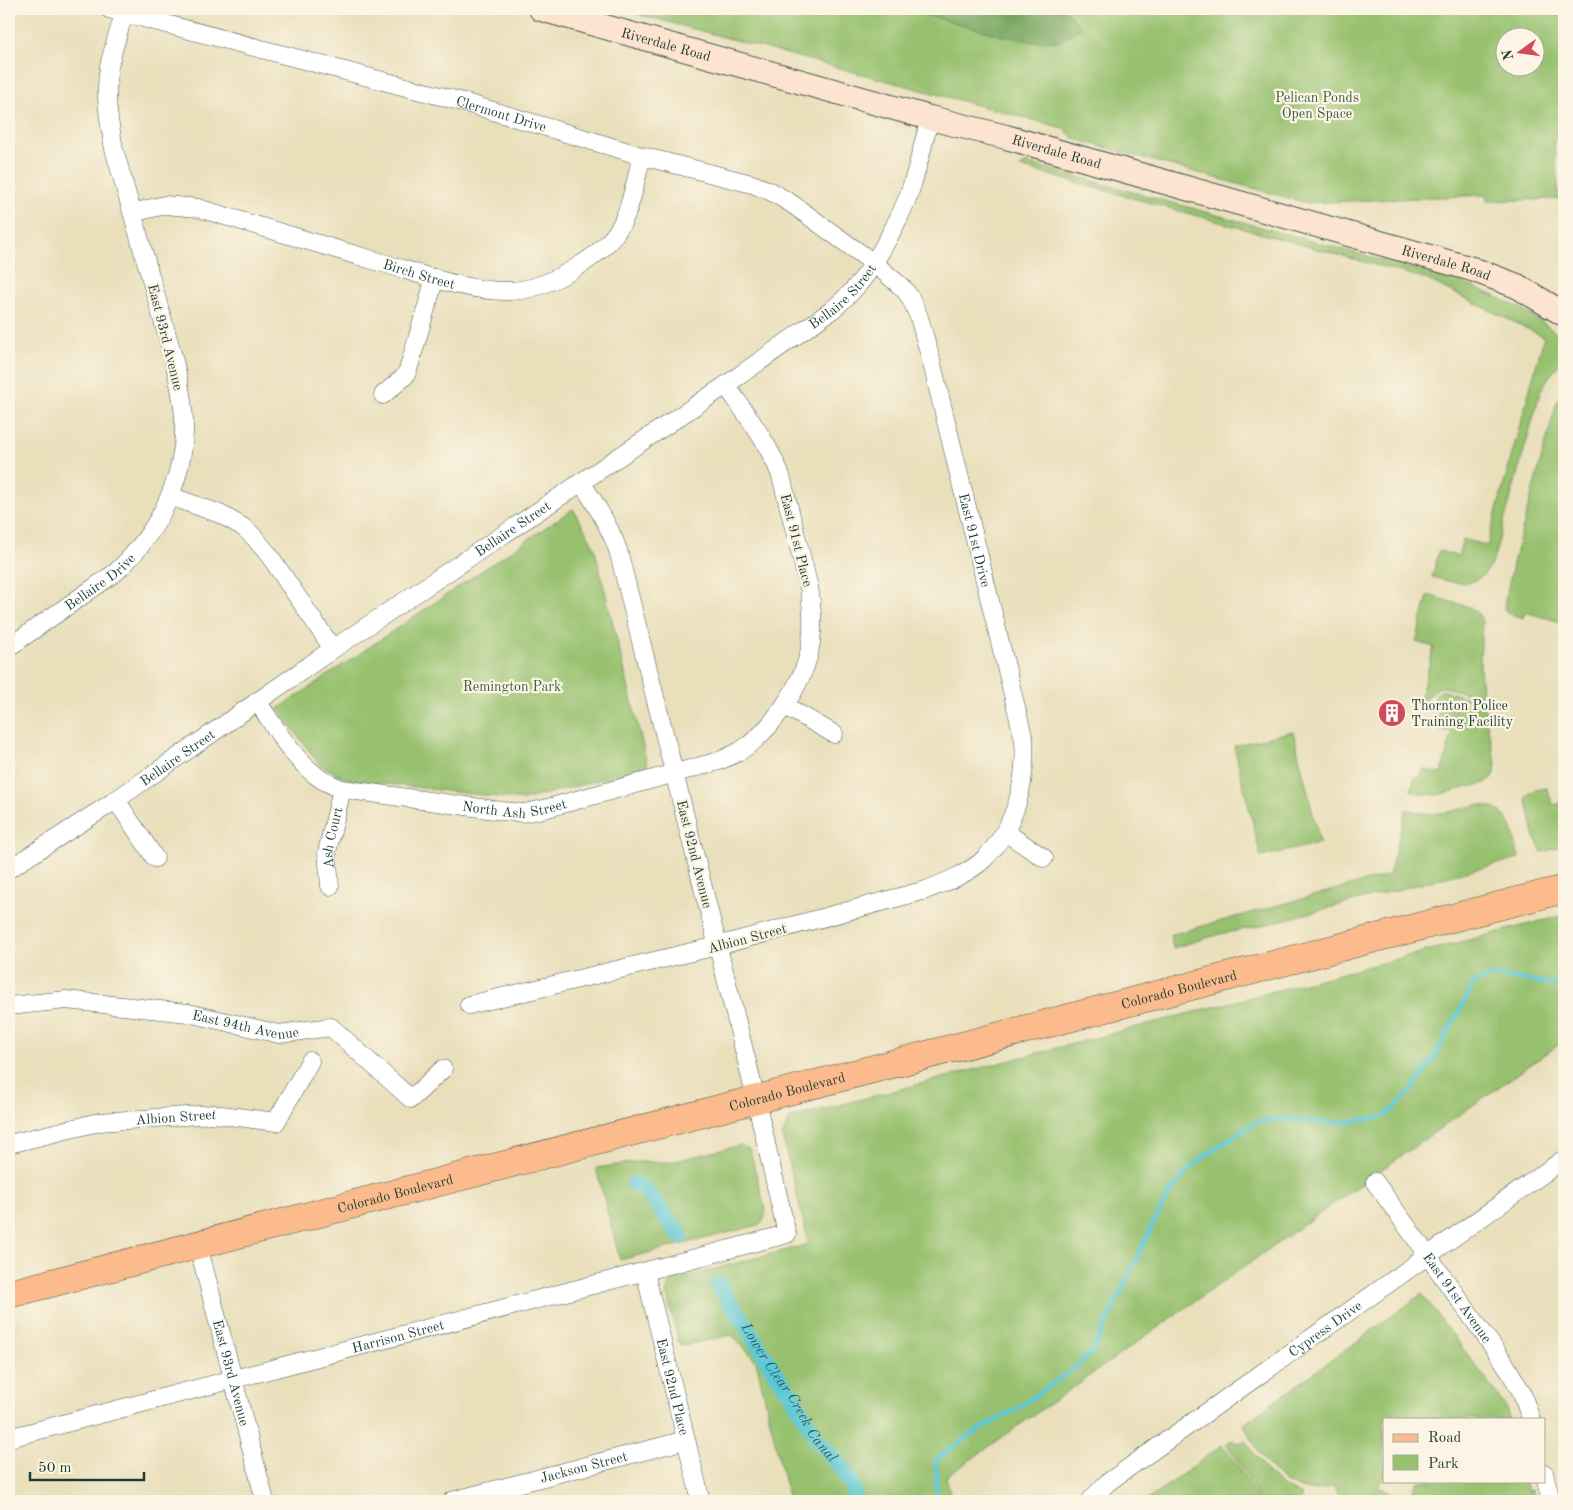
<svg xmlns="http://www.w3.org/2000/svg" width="1573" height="1510" font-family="'Old Standard TT',serif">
<rect width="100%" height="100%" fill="#fcf5e5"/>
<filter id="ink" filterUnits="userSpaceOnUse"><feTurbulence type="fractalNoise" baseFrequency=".02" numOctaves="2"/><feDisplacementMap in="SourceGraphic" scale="10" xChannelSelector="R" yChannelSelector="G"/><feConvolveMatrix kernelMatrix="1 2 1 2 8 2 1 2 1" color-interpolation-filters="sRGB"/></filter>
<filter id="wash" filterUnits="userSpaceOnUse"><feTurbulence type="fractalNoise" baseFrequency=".0096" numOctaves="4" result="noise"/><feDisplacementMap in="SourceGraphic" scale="20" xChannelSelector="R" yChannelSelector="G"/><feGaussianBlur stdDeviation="1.12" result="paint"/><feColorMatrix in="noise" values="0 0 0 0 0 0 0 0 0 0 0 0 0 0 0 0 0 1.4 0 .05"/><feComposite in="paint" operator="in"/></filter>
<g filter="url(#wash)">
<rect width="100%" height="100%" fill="#e9dfbb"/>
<path fill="#97c16e" stroke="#5b7f51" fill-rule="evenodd" d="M619,9H1564V96L1554,143L1559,199L1487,201L1486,195L1307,203L1075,139L1063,128ZM1506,38H1536V68H1506Z
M1027,163L1454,280C1497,296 1530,309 1564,340V358L1549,377L1541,390L1493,561C1478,590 1459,584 1432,577L1439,551L1458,556L1463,539L1487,546L1544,337L1426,279L1020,167Z
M1564,388V623L1525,612L1523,618L1508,613L1505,610L1504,606L1514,559L1556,405L1560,395Z
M573,509L594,546L648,767L523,800L346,779L319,764L278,709Z
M1428,595L1469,607C1476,610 1480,615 1482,622L1480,666L1482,695L1476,696L1445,687C1438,687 1435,689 1431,695L1428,694L1426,700L1420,699L1434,647L1416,642Z
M1441,691H1445L1469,698L1440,705L1433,703L1436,694Z
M1483,701L1488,729L1496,763L1495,773L1493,777L1485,783L1437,795L1423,794L1411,791L1415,776L1420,778L1423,769L1441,774L1452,733L1435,728L1439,711Z
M1293,731L1320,843L1261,857L1234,746Z
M1547,788L1553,805L1564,802V846L1542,852L1535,838L1526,798C1530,790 1539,789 1547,788Z
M1476,805C1511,805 1513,831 1519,858L1256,927L1220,934L1173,948L1170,935L1389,875L1406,809C1435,818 1448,812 1476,805Z
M1564,915V1041L946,1477L952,1501H789L756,1361L732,1335L680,1346L666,1293L669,1283L673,1280L809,1244L782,1136L790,1118Z
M741,1145L749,1149L751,1154L766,1213L763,1221L758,1225L620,1260L596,1168L637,1162H671Z
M1422,1294L1494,1390L1507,1410L1509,1419H1384V1478L1377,1487L1390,1492L1387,1501H1340L1334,1486C1285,1503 1262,1461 1244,1424Z
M1232,1440L1237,1443L1246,1441C1261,1463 1273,1487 1301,1494V1501H1258C1251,1479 1240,1463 1226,1444Z
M1222,1445C1238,1462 1248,1480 1256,1501H1146Z
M1417,1481H1524L1527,1491L1531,1490L1534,1501H1415L1410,1500Z"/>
<path fill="#79a761" stroke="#4c724a" d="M905,9H1064L1081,28L1059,41L1034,42L1000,35Z"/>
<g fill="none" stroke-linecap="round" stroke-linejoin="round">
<path stroke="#5bc7d4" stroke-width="4.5" d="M937,1501L936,1460L970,1435L1018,1408L1072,1370L1093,1351L1153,1224L1169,1194L1188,1170L1210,1152L1256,1122L1284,1119L1309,1122H1349L1386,1116L1409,1093L1434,1058L1474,983L1493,975L1564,986"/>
<g stroke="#5bc7d4" stroke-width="16">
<path d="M634,1184L643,1188L681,1236"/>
<path id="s1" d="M718,1285L745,1324L775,1373L792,1395L816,1438L845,1472L853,1487L854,1501"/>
</g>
</g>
</g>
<g filter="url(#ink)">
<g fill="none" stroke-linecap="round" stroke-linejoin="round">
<defs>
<g id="street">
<path id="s2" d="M109,9L463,102L642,156L752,184L772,192L792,204L875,264L904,289L911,299L919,317L931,360L1024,740C1027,783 1015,828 984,859C970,873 944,883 926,890L717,946L469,1005"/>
<path id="s3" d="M132,213L165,205L198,208C259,226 321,245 383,263C420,274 469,292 508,291C545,291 603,258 621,225C632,205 636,177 642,156"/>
<path d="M383,395L405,376L408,370L435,278"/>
<path d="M170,496L220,514L243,527L254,537L269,555L333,649"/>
<path id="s4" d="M9,647L116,572C158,533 186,478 184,420C183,396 177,372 171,349L114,149C109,122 104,94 109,66C113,49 119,31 124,13"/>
<path id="s5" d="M257,701C275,727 292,758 318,777C325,782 334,786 342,789L502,811L523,813L544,809L719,761C726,758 733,755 740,751C771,732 804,683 810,648C814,628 812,606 809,587L781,476C768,442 746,414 726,385"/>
<path d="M785,706L834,734"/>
<path d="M116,800L155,858"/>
<path d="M1005,832L1044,858"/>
<path id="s6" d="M9,869L116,800L333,649L726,385L832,310C862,285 874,265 892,231C900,216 907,201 912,185C919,163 924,140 930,118"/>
<path id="s7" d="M330,886L327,852L342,789"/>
<path id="s8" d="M9,1006L66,1000L188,1013L279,1034L331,1027L411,1099L443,1069"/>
<path id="s9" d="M9,1144L99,1122L214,1114L276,1122L310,1061"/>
<path id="s10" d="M1375,1182L1504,1362L1521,1391L1531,1419"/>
<path id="s11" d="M198,1245L265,1501"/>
<path id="s12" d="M645,1272L701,1501"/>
<path id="s13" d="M9,1438L787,1234L749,1070L618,550C609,525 596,504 581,482"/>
<path d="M1544,1473L1551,1501"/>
<path id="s14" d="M452,1501L686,1440"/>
<path id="s15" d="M1090,1501L1107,1483L1564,1159"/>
</g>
<g id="secondary">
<path id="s16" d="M541,9L930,118L1006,137L1472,269L1517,286L1564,314"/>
</g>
<g id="primary">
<path id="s17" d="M9,1294L1564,889"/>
</g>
</defs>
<use href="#street" stroke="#3d5548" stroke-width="19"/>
<use href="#secondary" stroke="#3d5548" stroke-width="26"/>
<use href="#primary" stroke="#3d5548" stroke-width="29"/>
<use href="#street" stroke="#fff" stroke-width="18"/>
<use href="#secondary" stroke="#fde4d1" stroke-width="24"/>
<use href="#primary" stroke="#fbbb8d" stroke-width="28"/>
</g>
</g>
<defs>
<symbol id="building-disc" viewBox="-11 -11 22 22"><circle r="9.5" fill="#d1495b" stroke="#fcf5e5"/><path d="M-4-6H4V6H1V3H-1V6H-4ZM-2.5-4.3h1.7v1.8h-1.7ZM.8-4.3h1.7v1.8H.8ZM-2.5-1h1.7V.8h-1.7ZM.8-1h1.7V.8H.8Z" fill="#fff"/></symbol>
</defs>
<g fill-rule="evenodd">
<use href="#building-disc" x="1376" y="697" width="32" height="32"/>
</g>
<g text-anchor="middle" stroke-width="4.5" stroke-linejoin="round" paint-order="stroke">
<g font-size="14" fill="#1f3d34" stroke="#fcf5e5">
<text dy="5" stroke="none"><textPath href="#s16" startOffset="130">Riverdale Road</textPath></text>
<text dy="5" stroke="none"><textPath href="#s2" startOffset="406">Clermont Drive</textPath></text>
<text dy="5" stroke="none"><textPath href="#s16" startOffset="535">Riverdale Road</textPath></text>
<text dy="5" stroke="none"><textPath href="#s16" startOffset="940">Riverdale Road</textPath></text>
<text dy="5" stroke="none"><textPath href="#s3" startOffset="298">Birch Street</textPath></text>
<text dy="5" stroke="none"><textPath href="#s6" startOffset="1012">Bellaire Street</textPath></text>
<text transform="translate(166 337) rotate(76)" y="5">East 93rd Avenue</text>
<text dy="5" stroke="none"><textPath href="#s6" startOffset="608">Bellaire Street</textPath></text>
<text transform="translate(797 540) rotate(76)" y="5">East 91st Place</text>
<text dy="5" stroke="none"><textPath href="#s2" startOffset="1114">East 91st Drive</textPath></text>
<text dy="5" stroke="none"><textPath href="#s4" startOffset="112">Bellaire Drive</textPath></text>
<text dy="5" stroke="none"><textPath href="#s6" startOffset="202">Bellaire Street</textPath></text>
<text dy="5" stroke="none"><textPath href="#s5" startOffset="299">North Ash Street</textPath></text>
<text dy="5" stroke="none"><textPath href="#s7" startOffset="49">Ash Court</textPath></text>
<text transform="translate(695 854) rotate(76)" y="5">East 92nd Avenue</text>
<text transform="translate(747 938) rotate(-15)" y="5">Albion Street</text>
<text dy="5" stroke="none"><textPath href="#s17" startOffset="1209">Colorado Boulevard</textPath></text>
<text dy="5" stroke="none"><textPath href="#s8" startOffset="239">East 94th Avenue</textPath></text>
<text dy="5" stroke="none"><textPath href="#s17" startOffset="804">Colorado Boulevard</textPath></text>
<text dy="5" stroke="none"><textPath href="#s9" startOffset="170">Albion Street</textPath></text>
<text dy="5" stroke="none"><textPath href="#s17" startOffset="399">Colorado Boulevard</textPath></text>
<text dy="5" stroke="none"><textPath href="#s10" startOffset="142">East 91st Avenue</textPath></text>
<text dy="5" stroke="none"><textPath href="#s15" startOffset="292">Cypress Drive</textPath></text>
<text dy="5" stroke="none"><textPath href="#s13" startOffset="402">Harrison Street</textPath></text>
<text dy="5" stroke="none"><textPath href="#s11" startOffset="132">East 93rd Avenue</textPath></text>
<text dy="5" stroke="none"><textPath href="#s12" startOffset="118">East 92nd Place</textPath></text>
<text dy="5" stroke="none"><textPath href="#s14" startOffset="136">Jackson Street</textPath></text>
</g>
<g font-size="14" fill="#3d5e42" stroke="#fcf5e5">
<text x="1317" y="102">Pelican Ponds<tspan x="1317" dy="16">Open Space</tspan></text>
<text x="512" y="691">Remington Park</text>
</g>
<g font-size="14" fill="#1f3d34" stroke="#fcf5e5" text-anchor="start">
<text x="1411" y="710">Thornton Police<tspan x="1411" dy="16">Training Facility</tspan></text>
</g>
<g font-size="15" font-style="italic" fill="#2e605c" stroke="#fcf5e5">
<text dy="5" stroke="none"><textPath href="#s1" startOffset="129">Lower Clear Creek Canal</textPath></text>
</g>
</g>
<rect width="1573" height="1510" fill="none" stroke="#fcf5e5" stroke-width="30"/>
<rect x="1383" y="1418" width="162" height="65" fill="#fcf5e5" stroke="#a4ab9e"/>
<rect x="1393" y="1434" width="25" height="8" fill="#fbbb8d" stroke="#a4ab9e"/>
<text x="1428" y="1442" font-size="15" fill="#1f3d34">Road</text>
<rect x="1393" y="1455" width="25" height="15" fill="#97c16e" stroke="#a4ab9e"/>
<text x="1428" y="1468" font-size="15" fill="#1f3d34">Park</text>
<g transform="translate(1520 52) rotate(256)"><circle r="24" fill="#fcf5e5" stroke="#a4ab9e"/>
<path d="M0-4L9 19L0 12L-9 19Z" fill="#d1495b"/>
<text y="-8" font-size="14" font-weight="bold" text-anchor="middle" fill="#1f3d34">N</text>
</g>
<path d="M30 1472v8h114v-8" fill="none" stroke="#1f3d34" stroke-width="2.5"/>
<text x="38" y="1472" font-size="15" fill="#1f3d34" stroke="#fcf5e5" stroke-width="4" paint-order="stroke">50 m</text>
</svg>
